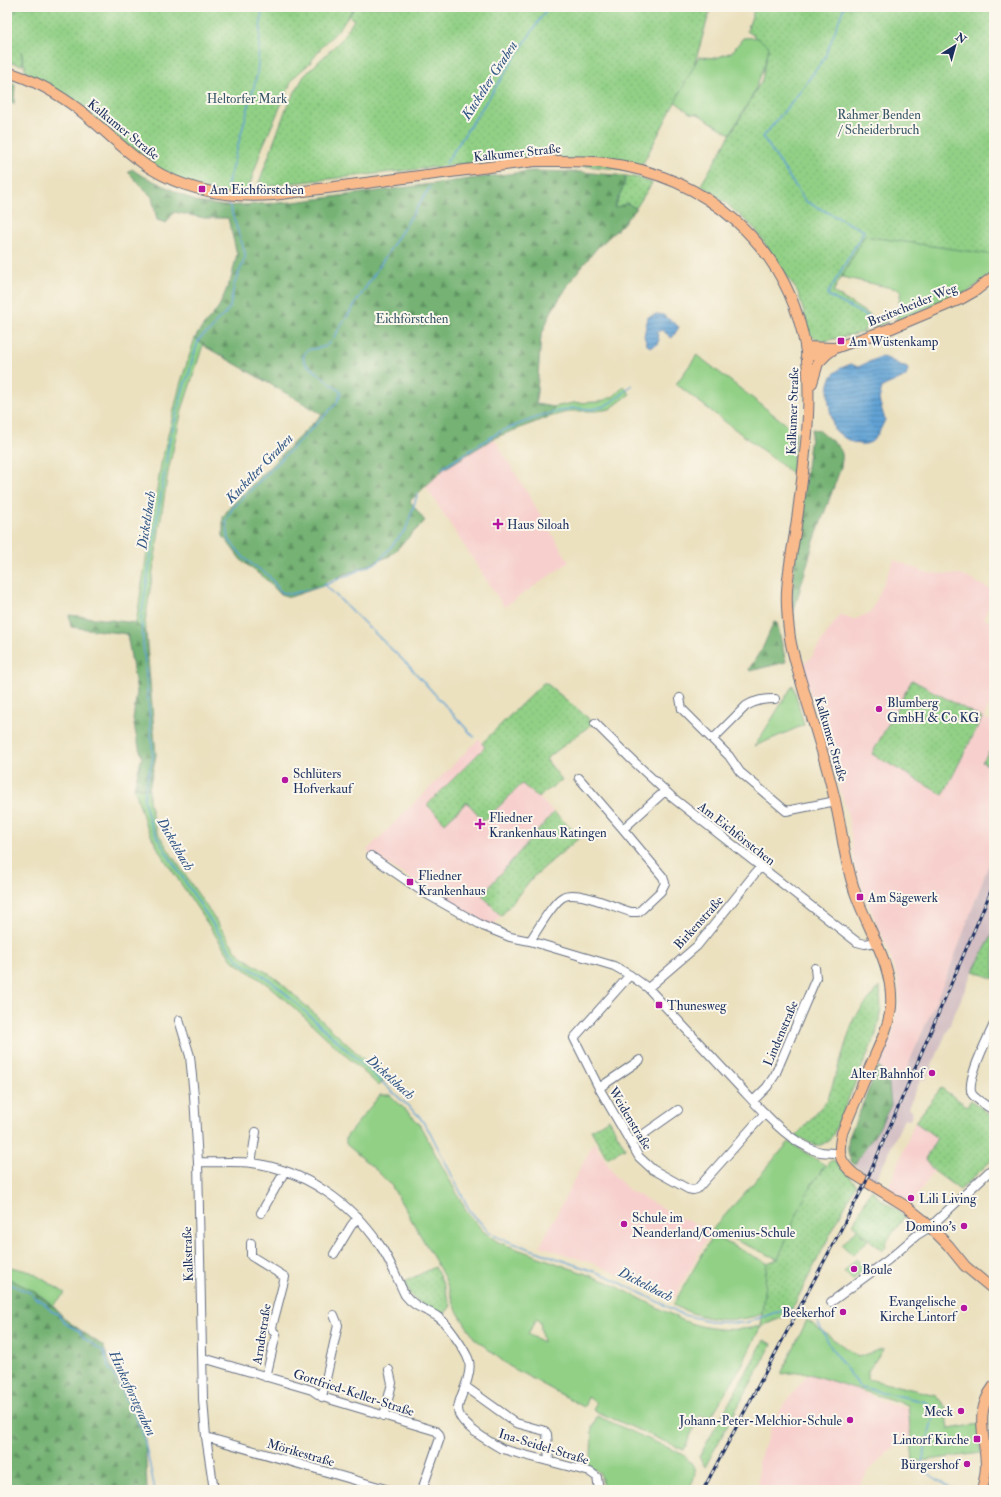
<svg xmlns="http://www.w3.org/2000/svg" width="1001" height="1497" font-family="'IM FELL Double Pica',serif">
<defs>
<pattern id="forest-firs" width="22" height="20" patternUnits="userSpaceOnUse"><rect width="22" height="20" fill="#75b273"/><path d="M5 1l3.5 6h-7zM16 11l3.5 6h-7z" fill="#5f9162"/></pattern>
<pattern id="park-dots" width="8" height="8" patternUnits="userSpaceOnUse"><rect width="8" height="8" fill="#92d086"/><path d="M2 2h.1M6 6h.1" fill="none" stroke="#7db376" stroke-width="1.8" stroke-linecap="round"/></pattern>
<pattern id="water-rules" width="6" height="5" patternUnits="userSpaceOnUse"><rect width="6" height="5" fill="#60a2d4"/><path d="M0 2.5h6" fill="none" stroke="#4e84af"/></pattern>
</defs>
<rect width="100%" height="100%" fill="#fbf7ec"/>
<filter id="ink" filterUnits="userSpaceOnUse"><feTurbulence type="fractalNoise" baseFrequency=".025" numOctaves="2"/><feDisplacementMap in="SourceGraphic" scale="8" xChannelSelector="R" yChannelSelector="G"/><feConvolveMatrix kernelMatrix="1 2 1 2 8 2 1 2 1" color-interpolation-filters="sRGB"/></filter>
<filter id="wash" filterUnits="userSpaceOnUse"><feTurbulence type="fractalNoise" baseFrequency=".012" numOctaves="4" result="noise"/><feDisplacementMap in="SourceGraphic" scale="16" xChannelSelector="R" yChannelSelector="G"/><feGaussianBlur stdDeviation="0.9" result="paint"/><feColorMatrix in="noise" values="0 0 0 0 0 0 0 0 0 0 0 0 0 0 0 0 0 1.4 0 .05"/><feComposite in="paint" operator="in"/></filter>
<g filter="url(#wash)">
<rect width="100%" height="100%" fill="#ebe1bf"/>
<path fill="#f7d0cd" d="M494,438L569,562L504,607L426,487L444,469Z
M894,560L928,573L962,575L994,591V594L984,618L994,625V698L983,717L994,723V850L951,966L902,1079L888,1075L878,1067L891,1038L895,1021L899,1000L898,979L886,945L864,894L855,867L848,815L801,664L810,659L840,614L853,620L871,612Z
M479,739L522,784L538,797L580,837L533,877L492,927L370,854L367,850Z
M915,1122L937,1138L925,1159L934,1171L912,1203L888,1189Z
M594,1142L615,1176L629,1190L683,1219L712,1230L673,1300L595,1264L540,1246Z
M833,1360L859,1391L893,1405L925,1410V1427L886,1454L868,1472L857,1490H759L758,1462L777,1414L815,1365Z"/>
<path fill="#d2bec3" d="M994,850V932L973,971L926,1080L921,1079L908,1108L913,1112L910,1120L904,1119L876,1180L854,1165L857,1162L891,1105L888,1075L902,1079L951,966Z"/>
<path fill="#92d086" stroke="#568072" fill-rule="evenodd" d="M764,37L773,42L754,93L730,134L698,114L690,113L673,100L699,57L716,58L732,52L743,38Z
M866,233L994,253V272L969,291L896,321L901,290L842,277Z
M195,338L203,345L182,410L168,472L145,623L146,633L136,623L161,464L180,385Z
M697,355L796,432L792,473L676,384Z
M624,386L630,394L610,409L597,411H571L549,417L554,407L573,403L599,402L614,396Z
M793,685L804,725L755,746Z
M994,745V768L982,762Z
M134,787L149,789V800L154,824L156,830L173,857L235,949C247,963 264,969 279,981L385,1079L379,1086L291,1005L268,985L232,960L161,854L146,826Z
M380,1095H390L418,1122L467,1212L483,1231L498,1242L608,1282L684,1321C707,1330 736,1332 761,1326L742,1365L711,1417L699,1416L684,1450L593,1410L596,1403L588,1397L584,1407L509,1366L474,1338L457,1311L445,1279L436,1262L391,1185L377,1171L346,1144V1137ZM536,1319L540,1322L543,1342L528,1334Z
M789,1142L825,1165L812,1184L778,1259L712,1230Z
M857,1229L868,1240L853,1255L842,1245Z
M712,1237L724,1241L767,1263L762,1314C732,1325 701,1319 673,1305Z
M856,1259L865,1267L853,1280L844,1272Z
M7,1266L31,1272L65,1293L53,1306C41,1293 23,1287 7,1278Z
M807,1320L858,1357L884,1348L868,1371V1379L936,1395L946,1408L949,1429L979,1424L981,1453L913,1462L908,1405L803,1372L781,1374Z
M597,1416L684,1455C697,1470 698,1473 688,1490H603C602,1472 600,1470 583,1465L589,1462L591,1457L592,1428Z"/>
<path fill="url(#forest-firs)" stroke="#487068" d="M7,81L15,84L14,104L7,100Z
M132,169L139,174L197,202L225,206L294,202L531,171L580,172L626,176L624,185L614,207L627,203L636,208L621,226L597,248L574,276L551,312L541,336L536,404L554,407L549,417L494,438L444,469L410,501L425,521L390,556L326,582L323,586L290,597L280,594L269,582L241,560L223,536V517L230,507L322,414L206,347L195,338L203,326L218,309L231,279L237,254L228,218H205L174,212L166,223L157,220L152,197L128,172Z
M812,429L819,430C826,438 840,444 842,454C843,458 841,463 841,467L813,544L792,617L793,574Z
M69,615L136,623L146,633L156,755L149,789L134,787L142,757L137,740L133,719L137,692L127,634L71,627Z
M774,622L777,623L786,662L750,671L749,669L763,647Z
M878,1067L888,1075L891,1105L878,1130L854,1165C847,1157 847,1147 849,1137Z
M7,1278L32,1290L53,1306L66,1320L103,1346L112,1368L145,1432L147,1490H7Z"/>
<path fill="url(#park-dots)" stroke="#568072" d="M7,7H14L16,13L15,7H354L346,20L339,29L321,48L310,63L293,78L262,148L247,193L212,198L194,195L175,186L72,99L26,72L21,51L23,65L7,62Z
M355,7H711L694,66L639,171L511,159L283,184L257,188L287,106L304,76L341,40L354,20L349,16Z
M755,7H994V255L864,236L833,292L876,319L888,322L863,330L865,332L825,341L811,337L798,292L755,229L726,203L701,185L762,80L769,46L747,31Z
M626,176L639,178L652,183L636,208L627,203L614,208L624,185Z
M912,680L982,718L943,795L872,754Z
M543,683H546L587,717L592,724L546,759L562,780L538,797L522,784L484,821L467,802L445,823L427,805L485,747L482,743Z
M554,812L580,837L533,877L501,916L482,895Z
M994,932V979L973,971Z
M880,986L881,1010L876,1034L833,1135L828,1141L821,1145H814L796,1136L828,1099L854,1018Z
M941,1088L967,1106L971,1100L994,1118V1158L960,1190L934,1171L925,1159L937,1138L915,1122Z
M609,1119L625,1148L607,1158L591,1130Z
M832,1160L840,1166L856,1184L789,1315L761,1326L767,1263L778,1259C790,1232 809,1177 832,1160Z
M871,1190L874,1192L876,1196L905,1216L885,1244L887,1246L882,1251L853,1225Z
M435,1267L443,1284L451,1306L443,1316L423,1305L411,1296L404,1282Z
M764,1340L772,1344L705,1467L699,1457Z"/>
<path fill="url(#water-rules)" stroke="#3e6899" d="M657,314L663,315L679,327L672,338L662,330L657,332L659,340L657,344L651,347L647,345L644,336L648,317Z
M882,356L907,368L908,370L906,376L882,387L879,400L885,420C882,426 877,438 871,442C858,449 843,438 834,429C831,412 821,383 837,371C841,367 847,366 851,364L858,367Z"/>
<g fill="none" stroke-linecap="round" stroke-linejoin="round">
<path stroke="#60a2d4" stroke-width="1.5" d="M844,7L825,57L799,93L763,137L805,201L864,231L827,295L872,319
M446,163L548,7
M228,189L227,186L257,75L262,7
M228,197L229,204L245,253V258L234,285L230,307L223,316L217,320L212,329L199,339L192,361L189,374L184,386L169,443L141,619L153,757L146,784L144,801L146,808L151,826L164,849L229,949C233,954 238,960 243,964C254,971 266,976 276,985L419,1116L430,1132L470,1211L487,1230L499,1238L607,1276L684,1315L715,1322L745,1323L774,1313L792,1309
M334,337L430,187
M331,342L324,347L307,350L303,357L305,363L341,392L337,403L232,509L226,521L229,540L246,560L268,575L281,592L291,594L325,585L410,667L474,737
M441,469L499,432L543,415L572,408L593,409L605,406L620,396L632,385
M325,585L378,562L406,529L418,493
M7,1283L31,1293L35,1298L43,1302L51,1311L58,1314L66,1324L79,1331L84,1338L104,1352L109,1368L118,1382L143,1433L155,1490
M805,1312L813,1315L816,1319L833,1351L860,1387L926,1402L933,1407L934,1413L922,1462C926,1477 943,1481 954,1490"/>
</g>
</g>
<g filter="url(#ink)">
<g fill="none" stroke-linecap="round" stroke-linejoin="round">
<defs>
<path id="minor" d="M680,698L682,709L729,756L740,772L786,811L836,801
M595,723L629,757L673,798L857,942L865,944L876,942
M713,739L746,706C756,700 764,699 775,699
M579,778L623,829
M371,856L423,892L483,926L510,937L530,941L614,966L630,975L648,988C678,1020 707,1052 737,1084C757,1105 781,1134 807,1147C817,1153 828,1153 840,1153
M530,941C537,931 553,902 563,897C577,889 616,908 631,912H638L642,909L661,891L665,883L663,877L623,829L665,791
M630,975L574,1038L599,1088L639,1157L652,1169L688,1189L693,1190L697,1189L765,1113
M648,988L697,946L761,866
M179,1020L190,1056L194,1096L198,1162L203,1399L206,1437L214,1490
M994,1024C988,1038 965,1081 972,1094C975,1099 989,1107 994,1111
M599,1088L640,1060
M753,1101L767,1087L775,1075L816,978L815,968
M631,1143L678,1110
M198,1162C215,1163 234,1161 252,1163C304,1170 350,1202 379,1244C390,1259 397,1279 405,1295C415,1308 426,1309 438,1317C447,1323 462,1346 467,1356C471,1363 470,1370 468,1377C466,1387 458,1401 458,1409C458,1425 490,1442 502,1449L590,1472L597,1477L599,1490
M251,1163L256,1132
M261,1213L285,1171
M251,1243V1256L285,1277L272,1327L273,1331L276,1334L266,1377
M334,1254L351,1226L358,1217
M831,1302L888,1260L917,1235L930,1227L994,1167
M203,1358L312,1390L322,1397L436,1431L439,1434L440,1438L422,1490
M466,1387L516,1423L545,1431L547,1434L549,1461
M322,1397L338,1325L334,1315
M384,1416L392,1383L389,1370
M206,1437L389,1490"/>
<path id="major" d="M7,72C35,80 59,94 82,112C105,130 125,152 150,168C187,191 231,198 273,195L535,161C559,161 582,160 606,163C706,176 786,244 805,345C810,374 809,404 807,433C804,466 800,500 795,533C792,552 788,572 787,591C786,607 788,623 790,638C793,657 800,677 805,695C815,727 825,759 833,792C842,826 844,862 856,895C869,932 894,966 891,1007C889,1026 880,1044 872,1062C862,1086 852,1109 842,1133C838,1152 838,1161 854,1174L907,1207L922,1219L948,1245L965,1266L994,1290
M805,347L833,348
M806,356L827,354L835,348L892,328L961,299L975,291L994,276
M812,383L818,363L827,354
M982,1490C984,1482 986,1473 986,1465C985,1435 974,1412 994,1386"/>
</defs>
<use href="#minor" stroke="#646d80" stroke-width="10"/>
<use href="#major" stroke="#646d80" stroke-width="12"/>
<use href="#minor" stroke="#fff" stroke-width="8"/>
<use href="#major" stroke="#fabb8c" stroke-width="10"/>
<defs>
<path id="rail" d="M703,1490L866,1182L994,884"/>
</defs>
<use href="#rail" stroke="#1b2f5e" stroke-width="3"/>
<use href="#rail" stroke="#fbf7ec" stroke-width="1.5" stroke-dasharray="4.5" stroke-linecap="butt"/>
</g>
</g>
<g fill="#b5179e" stroke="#fbf7ec" stroke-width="1.5">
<rect x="198" y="185" width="8" height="8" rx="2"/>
<rect x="837" y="337" width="8" height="8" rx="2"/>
<path d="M496 518h4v4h4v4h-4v4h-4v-4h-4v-4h4z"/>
<circle cx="879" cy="709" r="4"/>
<circle cx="285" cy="780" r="4"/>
<path d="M478 818h4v4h4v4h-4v4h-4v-4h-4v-4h4z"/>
<rect x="406" y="878" width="8" height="8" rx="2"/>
<rect x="856" y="893" width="8" height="8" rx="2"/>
<rect x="655" y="1001" width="8" height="8" rx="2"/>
<circle cx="932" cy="1073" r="4"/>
<circle cx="911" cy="1198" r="4"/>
<circle cx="624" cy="1224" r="4"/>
<circle cx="964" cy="1226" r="4"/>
<circle cx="854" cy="1269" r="4"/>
<circle cx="964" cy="1308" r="4"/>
<circle cx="843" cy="1312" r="4"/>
<circle cx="961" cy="1411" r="4"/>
<circle cx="850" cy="1420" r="4"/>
<rect x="973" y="1435" width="8" height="8" rx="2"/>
<circle cx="967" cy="1464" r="4"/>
</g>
<g text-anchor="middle" stroke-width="4" stroke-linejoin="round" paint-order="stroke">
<g font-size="13" fill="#395768" stroke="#fbf7ec">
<text x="247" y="103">Heltorfer Mark</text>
<text x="879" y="119">Rahmer Benden<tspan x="879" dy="15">/ Scheiderbruch</tspan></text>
<text x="412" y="323">Eichförstchen</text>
</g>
<g font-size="13" fill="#1b2f5e" stroke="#fbf7ec">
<text transform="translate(124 129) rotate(39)" y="5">Kalkumer Straße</text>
<text transform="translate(517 152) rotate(-6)" y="5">Kalkumer Straße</text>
<text transform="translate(912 304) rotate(-22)" y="5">Breitscheider Weg</text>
<text transform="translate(792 411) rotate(-88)" y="5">Kalkumer Straße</text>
<text transform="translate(832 739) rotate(74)" y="5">Kalkumer Straße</text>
<text transform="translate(737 833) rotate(38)" y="5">Am Eichförstchen</text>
<text transform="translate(698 922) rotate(-48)" y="5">Birkenstraße</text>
<text transform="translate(780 1033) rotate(-67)" y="5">Lindenstraße</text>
<text transform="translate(631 1118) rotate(59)" y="5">Weidenstraße</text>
<text transform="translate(187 1254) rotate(-92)" y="5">Kalkstraße</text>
<text transform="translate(261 1334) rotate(-81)" y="5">Arndtstraße</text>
<text transform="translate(354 1392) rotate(18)" y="5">Gottfried-Keller-Straße</text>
<text transform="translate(544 1446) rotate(17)" y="5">Ina-Seidel-Straße</text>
<text transform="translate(301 1452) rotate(16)" y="5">Mörikestraße</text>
</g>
<g font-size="13" fill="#1b2f5e" stroke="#fbf7ec" text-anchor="start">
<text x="210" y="194">Am Eichförstchen</text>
<text x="849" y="346">Am Wüstenkamp</text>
<text x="507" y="529">Haus Siloah</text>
<text x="887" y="707">Blumberg<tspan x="887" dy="15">GmbH &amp; Co KG</tspan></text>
<text x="293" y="778">Schlüters<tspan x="293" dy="15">Hofverkauf</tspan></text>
<text x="489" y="822">Fliedner<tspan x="489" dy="15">Krankenhaus Ratingen</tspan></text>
<text x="418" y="880">Fliedner<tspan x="418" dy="15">Krankenhaus</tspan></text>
<text x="868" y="902">Am Sägewerk</text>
<text x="667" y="1010">Thunesweg</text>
<text x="924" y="1078" text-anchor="end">Alter Bahnhof</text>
<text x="919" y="1203">Lili Living</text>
<text x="632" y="1222">Schule im<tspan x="632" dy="15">Neanderland/Comenius-Schule</tspan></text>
<text x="956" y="1231" text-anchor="end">Domino's</text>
<text x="862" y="1274">Boule</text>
<text x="956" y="1306" text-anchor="end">Evangelische<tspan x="956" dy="15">Kirche Lintorf</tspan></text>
<text x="835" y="1317" text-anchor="end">Beekerhof</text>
<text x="953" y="1416" text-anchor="end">Meck</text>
<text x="842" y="1425" text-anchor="end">Johann-Peter-Melchior-Schule</text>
<text x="969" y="1444" text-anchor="end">Lintorf Kirche</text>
<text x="959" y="1469" text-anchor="end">Bürgershof</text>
</g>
<g font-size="14" font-style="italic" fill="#335787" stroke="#fbf7ec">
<text transform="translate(489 80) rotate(-57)" y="5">Kuckelter Graben</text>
<text transform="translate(259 468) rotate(-46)" y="5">Kuckelter Graben</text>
<text transform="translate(146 520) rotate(-81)" y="5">Dickelsbach</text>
<text transform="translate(176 844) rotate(60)" y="5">Dickelsbach</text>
<text transform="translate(391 1077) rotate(42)" y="5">Dickelsbach</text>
<text transform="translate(646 1284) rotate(27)" y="5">Dickelsbach</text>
<text transform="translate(133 1393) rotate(65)" y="5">Hinkesforstgraben</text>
</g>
</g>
<rect width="1001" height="1497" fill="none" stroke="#fbf7ec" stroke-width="24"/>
<g transform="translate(955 46) rotate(37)" stroke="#fbf7ec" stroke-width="3" paint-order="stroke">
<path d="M0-3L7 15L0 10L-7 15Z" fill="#1b2f5e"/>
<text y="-6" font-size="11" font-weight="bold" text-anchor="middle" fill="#1b2f5e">N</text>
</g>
</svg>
